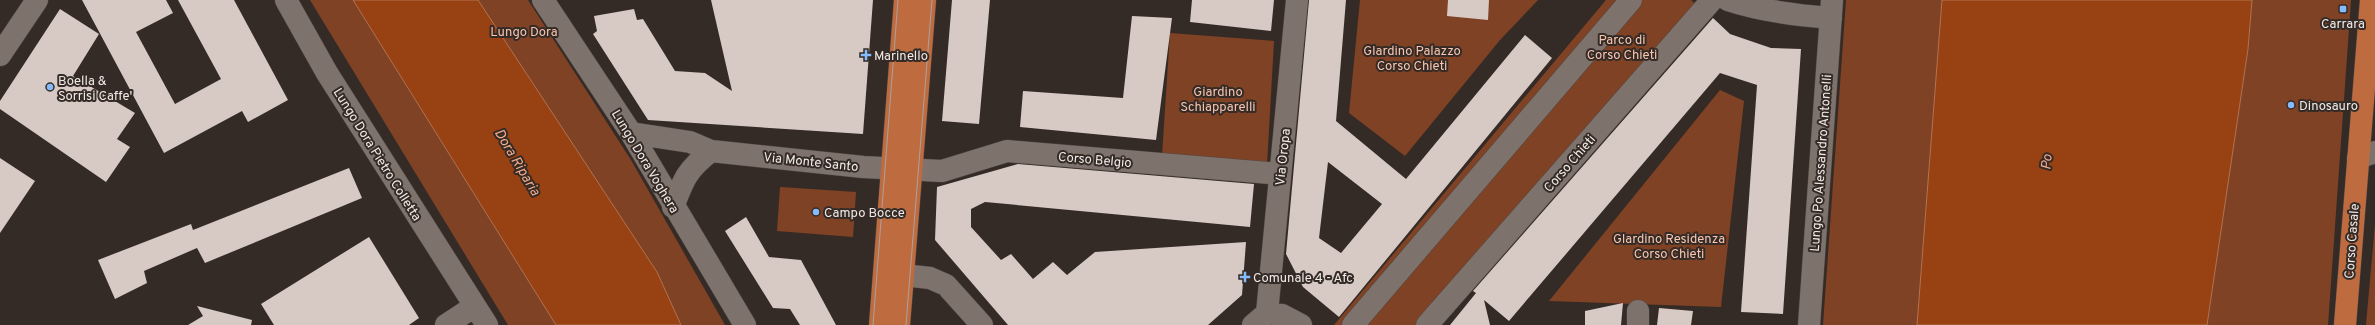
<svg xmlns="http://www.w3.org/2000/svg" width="2375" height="325" font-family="Overpass,sans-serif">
<rect width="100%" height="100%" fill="#352b26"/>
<path fill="#804225" d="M310,0H353L556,325H508Z
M478,0H528L631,160L725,325H681L657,272Z
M1360,0H1538L1500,40L1405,156L1349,113Z
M1606,0H1691L1707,14L1428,325H1334Z
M1846,0H1942L1917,325H1823Z
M2252,0H2351L2328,325H2207L2248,49Z
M1170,33L1274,41L1267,165L1162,156Z
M1720,90L1744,101L1721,307L1549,301Z
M780,187L856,192L853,237L777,231Z
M2375,224V325H2366Z"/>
<path fill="#984112" stroke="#b37452" d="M353,0H478L657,272L681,325H556Z
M1942,0H2252L2248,49L2207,325H1917Z"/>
<path fill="#d7c9c4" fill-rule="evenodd" d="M82,0H166L173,13L136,32L175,104L221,79L178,0H234L288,100L248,122L242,111L164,153Z
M711,0H873L863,134L648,120L593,34L597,31L594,16L634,9L637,20L643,19L675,71L705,73L732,91Z
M952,0H990L979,124L942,121Z
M1192,0H1274L1271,31L1190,22Z
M1309,0H1346L1336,121L1406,179L1525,35L1552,58L1339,317L1303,287L1286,254ZM1328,162L1382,204L1341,253L1319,238Z
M1448,0H1489L1488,20L1447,16Z
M60,9L99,34L73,76L135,113L117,139L130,147L106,182L0,109V101Z
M1132,16L1172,18L1156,140L1020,127L1023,91L1123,98Z
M1713,18L1730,34L1771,48L1801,49L1783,314L1741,312L1757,85L1720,73L1509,321L1484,300L1490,325H1450L1476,293L1473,291Z
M0,158L35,181L0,233Z
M1018,164L1254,184L1250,227L985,202L971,209V227L1001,260L1011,254L1033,279L1053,262L1067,275L1095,252L1246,242L1242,295L1208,325H1008L935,240L937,187Z
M349,168L362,198L205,263L197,248L144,271L147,283L115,299L98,260L191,224L193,230Z
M746,217L769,257L801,260L836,325H800L790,309L773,308L725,231Z
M369,237L419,318L409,325H274L261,304Z
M1623,303L1621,325H1585V311Z
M197,306L252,320L251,325H188L203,316Z
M1659,308L1693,311L1691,325H1657Z"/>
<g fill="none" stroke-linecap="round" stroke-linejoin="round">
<defs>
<path id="minor" d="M286,0L327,73L487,325
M543,0L631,133L745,325
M1728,0C1762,11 1795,15 1831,18
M0,55L37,0
M631,133L690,142L711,151L863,167L942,171L1007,151L1280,174
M2358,158L2375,152
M673,207C684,178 687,170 711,151
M885,273L930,278L946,285L982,325
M1267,313L1297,0
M446,325L475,306
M1253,325L1267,313L1282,315L1301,325
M1353,325L1631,0
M1427,325L1712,0
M1638,325V311
M1809,325L1832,0"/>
<path id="major" d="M880,325L905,0
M899,325L925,0
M2345,325L2371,0"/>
</defs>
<use href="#minor" stroke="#4f4743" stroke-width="23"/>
<use href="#major" stroke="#4f4743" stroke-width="23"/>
<use href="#minor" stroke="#7e726c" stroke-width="22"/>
<use href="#major" stroke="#bf6b40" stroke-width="22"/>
<path stroke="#aaa29e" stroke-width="1" d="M873,325L898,0
M906,325L932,0"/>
</g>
<g fill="#86bbfb" stroke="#352b26" stroke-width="1.5">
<rect x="2339" y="5" width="8" height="8" rx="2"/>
<path d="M864 49h4v4h4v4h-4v4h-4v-4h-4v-4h4z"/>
<circle cx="50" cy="87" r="4"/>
<circle cx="2291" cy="105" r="4"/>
<circle cx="816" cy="212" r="4"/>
<path d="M1243 271h4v4h4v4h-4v4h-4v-4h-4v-4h4z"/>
</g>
<g text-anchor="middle" stroke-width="4" stroke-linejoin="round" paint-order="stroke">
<g font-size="13" fill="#f1eae7" stroke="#352b26" text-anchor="start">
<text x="2343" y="28" text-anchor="middle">Carrara</text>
<text x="874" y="60">Marinello</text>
<text x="58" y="85">Boella &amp;<tspan x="58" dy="15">Sorrisi Caffe'</tspan></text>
<text x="2299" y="110">Dinosauro</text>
<text x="824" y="217">Campo Bocce</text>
<text x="1253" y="282">Comunale 4 - Afc</text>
</g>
<g font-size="13" fill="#f8c6b1" stroke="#352b26">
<text x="524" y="36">Lungo Dora</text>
<text x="1622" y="44">Parco di<tspan x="1622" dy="15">Corso Chieti</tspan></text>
<text x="1412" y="55">GIardino Palazzo<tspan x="1412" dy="15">Corso Chieti</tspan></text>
<text x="1218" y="96">Giardino<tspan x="1218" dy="15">Schiapparelli</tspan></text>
<text x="1669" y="243">GIardino Residenza<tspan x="1669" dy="15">Corso Chieti</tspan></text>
</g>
<g font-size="13" fill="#f1eae7" stroke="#352b26">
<text transform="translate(378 154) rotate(58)" y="5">Lungo Dora Pietro Colletta</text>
<text transform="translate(1282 157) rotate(-84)" y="5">Via Oropa</text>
<text transform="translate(1095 159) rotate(5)" y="5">Corso Belgio</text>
<text transform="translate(646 161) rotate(59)" y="5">Lungo Dora Voghera</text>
<text transform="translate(811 161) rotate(6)" y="5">Via Monte Santo</text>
<text transform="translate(1569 163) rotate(-49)" y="5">Corso Chieti</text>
<text transform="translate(1820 163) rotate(-86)" y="5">Lungo Po Alessandro Antonelli</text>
<text transform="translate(2351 241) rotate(-86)" y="5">Corso Casale</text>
</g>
<g font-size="14" font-style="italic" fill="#f3ab8c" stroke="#352b26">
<text transform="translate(518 162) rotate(59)" y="5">Dora Riparia</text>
<text transform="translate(2046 162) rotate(-84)" y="5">Po</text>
</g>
</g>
</svg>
